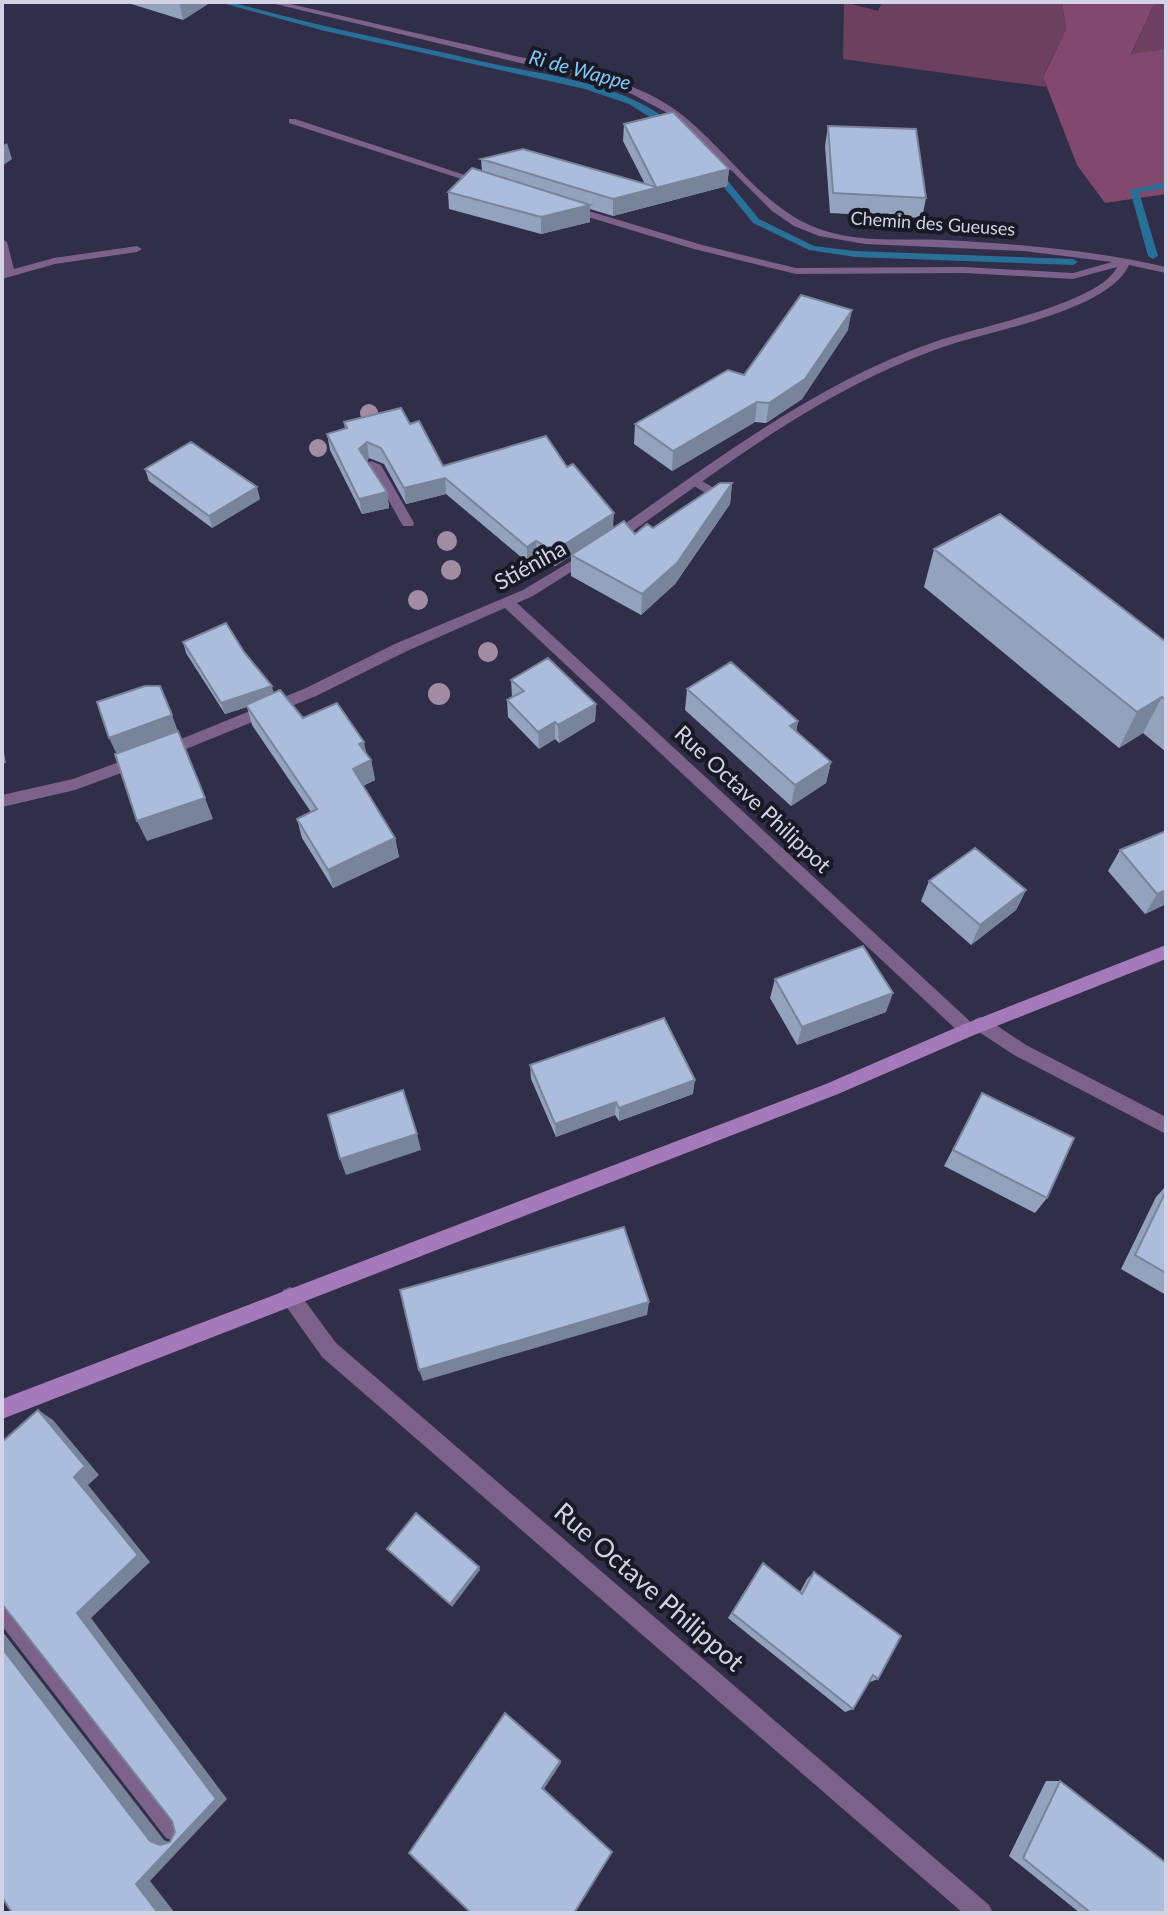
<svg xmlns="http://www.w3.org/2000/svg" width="1168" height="1915" font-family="Lato,sans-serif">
<rect width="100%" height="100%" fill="#312e4a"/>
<path fill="#6e405f" d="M844,2L878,11L882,2H1062L1066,29L1043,76L1046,87L843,59Z
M1155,2H1166V49L1131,55Z"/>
<path fill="#824970" d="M1062,2H1155L1131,54L1166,49V194L1105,203L1077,165L1043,77L1066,29Z"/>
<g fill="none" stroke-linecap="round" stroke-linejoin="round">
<path fill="#287098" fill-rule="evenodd" d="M218,2H231C313,25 397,42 480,61C541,75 627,82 674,126L667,128L629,104L585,89L325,31Z
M713,170H719L759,219L814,246L855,251L1073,259L1078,262L1073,265L855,257L809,250L753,223L713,174Z
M1166,182V188L1139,192L1158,256L1153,259L1148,256L1130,190Z"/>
<path fill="#7c6189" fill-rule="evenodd" d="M371,461L381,465L414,523L413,526H403L372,471L365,465Z
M695,477L728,496V502H720L691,484L689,481Z
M2,1599L9,1602L182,1822L185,1830L182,1838L174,1841L166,1838L2,1626Z"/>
<path fill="#7c6189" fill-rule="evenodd" d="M267,2H282C357,19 432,37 507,54C558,66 613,74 658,99C722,134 756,212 829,232C866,243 906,238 944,240C1019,244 1093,250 1166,267V273L1129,265C1109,310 994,330 949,345C826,386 723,467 619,541H609V535C714,461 817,382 940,340C978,327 1101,303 1117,267L1073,279L964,273L796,274L694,249L568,211V207L572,206L702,245L796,268L964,267L1073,273L1112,262L1024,251L865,244L819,236L794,226L772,211L694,133L673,116L632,94L575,76Z
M289,119H295L486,182L477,184L289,123Z
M2,239L7,242L14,269L54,258L137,246L142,249L137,252L55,264L2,279L4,272Z
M588,551L593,552V558L533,596L517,603L973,1024L975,1019L981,1017L987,1019L1026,1045L1166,1117V1134L1014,1055L976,1030L974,1035L968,1037L962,1035L505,608L407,651L316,696L169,756L164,758L157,752L159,748L306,688L397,643L523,590Z
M138,755L143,757L145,761L143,765L75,790L2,807V795L73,779Z
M290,1287L297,1290L336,1343L989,1905L993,1913H963L322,1357L283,1302L281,1296L283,1290Z"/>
<path fill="#a57aba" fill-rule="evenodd" d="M1166,945V959L974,1035L838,1094L2,1419V1399L826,1084L962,1025Z"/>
</g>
<g fill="#a18ca4">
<circle cx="369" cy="413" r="9"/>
<circle cx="318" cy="448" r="9"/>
<circle cx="447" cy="541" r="10"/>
<circle cx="451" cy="570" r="10"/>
<circle cx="418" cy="600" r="10"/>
<circle cx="488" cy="652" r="10"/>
<circle cx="439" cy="694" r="11"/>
</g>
<path fill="#93a2bd" d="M125,2H211L183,20Z
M624,124L729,169L727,186L613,216L590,209V222L541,234L449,209L448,192L482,171L481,159L645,184L623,141Z
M828,126L926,198L922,218L830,213L825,146Z
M848,330L802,399L766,423L755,422L672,471L634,444L635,424L744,375Z
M344,422L410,424L443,466L567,467L613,528L635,534L653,528L732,483L730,504L675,584L641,615L571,576V556L555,566L537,556L527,562L446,494L406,504L384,464L369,458L367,461L387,492L389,508L362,514L330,450L327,434L345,429Z
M145,469L260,499L212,528L149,481Z
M934,549L1166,642V752L1143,733L1119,748L924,587Z
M183,642L244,652L274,693L303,718L367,755L371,760L375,780L363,786L395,838L399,857L333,888L302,838L297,819L311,812L252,725L247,707L225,714L186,653Z
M511,680L596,704L595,721L559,743L555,739L539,749L508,717L507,700L512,697Z
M687,689L798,721L796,732L831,762L826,783L791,806L685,710Z
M1120,850L1166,904L1145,914L1108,871Z
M929,881L1026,890L1016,910L971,945L921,901Z
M775,979L886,1012L797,1045L770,998Z
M530,1065L693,1094L619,1121L615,1115L556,1137L531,1079Z
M982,1093L1047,1198L1035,1213L944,1166Z
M1166,1186V1295L1121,1269L1156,1197Z
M763,1563L800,1592L807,1579L814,1572L878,1679L870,1682H869L853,1709L845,1712L728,1618Z
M1046,1781H1060L1166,1913H1080L1009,1856Z"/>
<path fill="#78849a" d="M179,2H211L183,20Z
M7,143L12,159L2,166V146Z
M729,169L727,186L613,216V199Z
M590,205V222L541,234V217Z
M852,310L848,330L802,399L766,423L769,403Z
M757,402L755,422L672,471L673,451Z
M367,442L369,458L362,465L359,449Z
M445,478L446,494L406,504L404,488Z
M732,483L730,504L675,584L641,615L642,594Z
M257,487L260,499L212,528L209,516Z
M387,492L389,508L362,514L359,499Z
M614,513L613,529L555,566L554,551Z
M536,541L537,556L527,562V547Z
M272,686L275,698L225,714L221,703Z
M1162,697L1143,733L1119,748L1137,712Z
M596,704L595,721L559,743L558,725Z
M172,715L180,737L119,759L109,738Z
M798,721L794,743L790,726Z
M555,722V739L539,749L538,732Z
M2,742L6,763L2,764Z
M364,742L368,761L359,744Z
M371,760L375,780L357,788L353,769Z
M831,762L826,783L791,806L795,785Z
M205,798L213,819L147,841L137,821Z
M395,838L399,857L333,888L328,870Z
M1026,890L1016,910L971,945L980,925Z
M1166,890V904L1145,914L1157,894Z
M893,993L886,1012L797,1045L802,1027Z
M695,1080L693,1094L619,1121V1108Z
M616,1102L615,1115L556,1137L555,1124Z
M417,1134L421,1150L346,1175L340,1159Z
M649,1302L647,1315L423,1381L419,1370Z
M38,1410L53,1420L99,1475L88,1485L150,1562L91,1618L227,1799L150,1881L175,1913H158L136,1884L216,1799L77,1613L74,1477Z
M479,1567L480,1570L452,1607L450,1604Z
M2,1631L164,1840L173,1844L160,1845L150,1841L2,1648Z
M560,1761L561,1763L544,1789L612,1852L542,1788Z"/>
<path fill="#abbcdc" stroke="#78849a" stroke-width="2" d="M673,112L729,169L613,199L481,159L523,149L656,187L624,124Z
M828,126L916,129L926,198L833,193Z
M472,168L590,205L541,217L448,192Z
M801,295L852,310L805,379L769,403L757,402L673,451L635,424L728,370L744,375Z
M401,408L410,424L419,421L443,466L546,436L567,467L573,464L614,513L554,551L536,541L527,547L445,478L404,488L381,448L367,442L359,449L387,492L359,499L327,434L347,428L344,422Z
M191,442L257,487L209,516L145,469Z
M720,483H732L677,563L642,594L571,555L624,521L635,534L647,524L653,528Z
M1000,514L1166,642V700L1162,697L1137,712L934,549Z
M226,623L244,652L272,686L221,703L183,642Z
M548,658L596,704L558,725L555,722L538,732L507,700L524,691L511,680Z
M731,662L798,721L790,726L831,762L795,785L687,689Z
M145,686H160L172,715L109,738L97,702Z
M280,690L303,718L337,703L364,742L359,744L371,760L353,769L395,838L328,870L297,819L317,809L246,705Z
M178,731L205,798L137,821L115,754Z
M1166,831V890L1157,894L1120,850Z
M975,848L1026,890L980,925L929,881Z
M863,946L893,993L802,1027L775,979Z
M664,1018L695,1080L619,1108L616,1102L555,1124L530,1065Z
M403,1090L417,1134L340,1159L328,1115Z
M982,1093L1074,1138L1047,1198L953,1150Z
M1166,1191V1273L1135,1255Z
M624,1227L649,1302L419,1370L400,1290Z
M38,1410L85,1466L74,1477L138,1555L77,1613L216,1799L136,1884L158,1913H12L2,1897V1648L150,1841L160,1845L170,1842L175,1832L172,1821L2,1604V1442Z
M416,1513L479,1567L450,1604L387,1549Z
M763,1563L802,1594L814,1572L901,1636L878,1679L873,1675L853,1709L732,1613Z
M505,1713L560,1761L542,1788L612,1852L574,1913H471L409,1853Z
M1060,1781L1166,1863V1913H1091L1023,1858Z"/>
<g text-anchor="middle" stroke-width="8" stroke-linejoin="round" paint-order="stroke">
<g font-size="18" fill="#d4d3e5" stroke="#191825">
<text transform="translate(933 224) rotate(4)" y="6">Chemin des Gueuses</text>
</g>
<g font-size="20" font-style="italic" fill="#7fc9f8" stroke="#191825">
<text transform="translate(580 70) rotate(15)" y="7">Ri de Wappe</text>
</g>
<g font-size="22" fill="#d4d3e5" stroke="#191825">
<text transform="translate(530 565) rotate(-29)" y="8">Stiéniha</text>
<text transform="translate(753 799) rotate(43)" y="8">Rue Octave Philippot</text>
</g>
<g font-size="26" fill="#d4d3e5" stroke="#191825">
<text transform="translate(649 1587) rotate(41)" y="9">Rue Octave Philippot</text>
</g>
</g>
<rect width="1168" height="1915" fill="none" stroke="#d4d3e5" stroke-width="8"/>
</svg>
